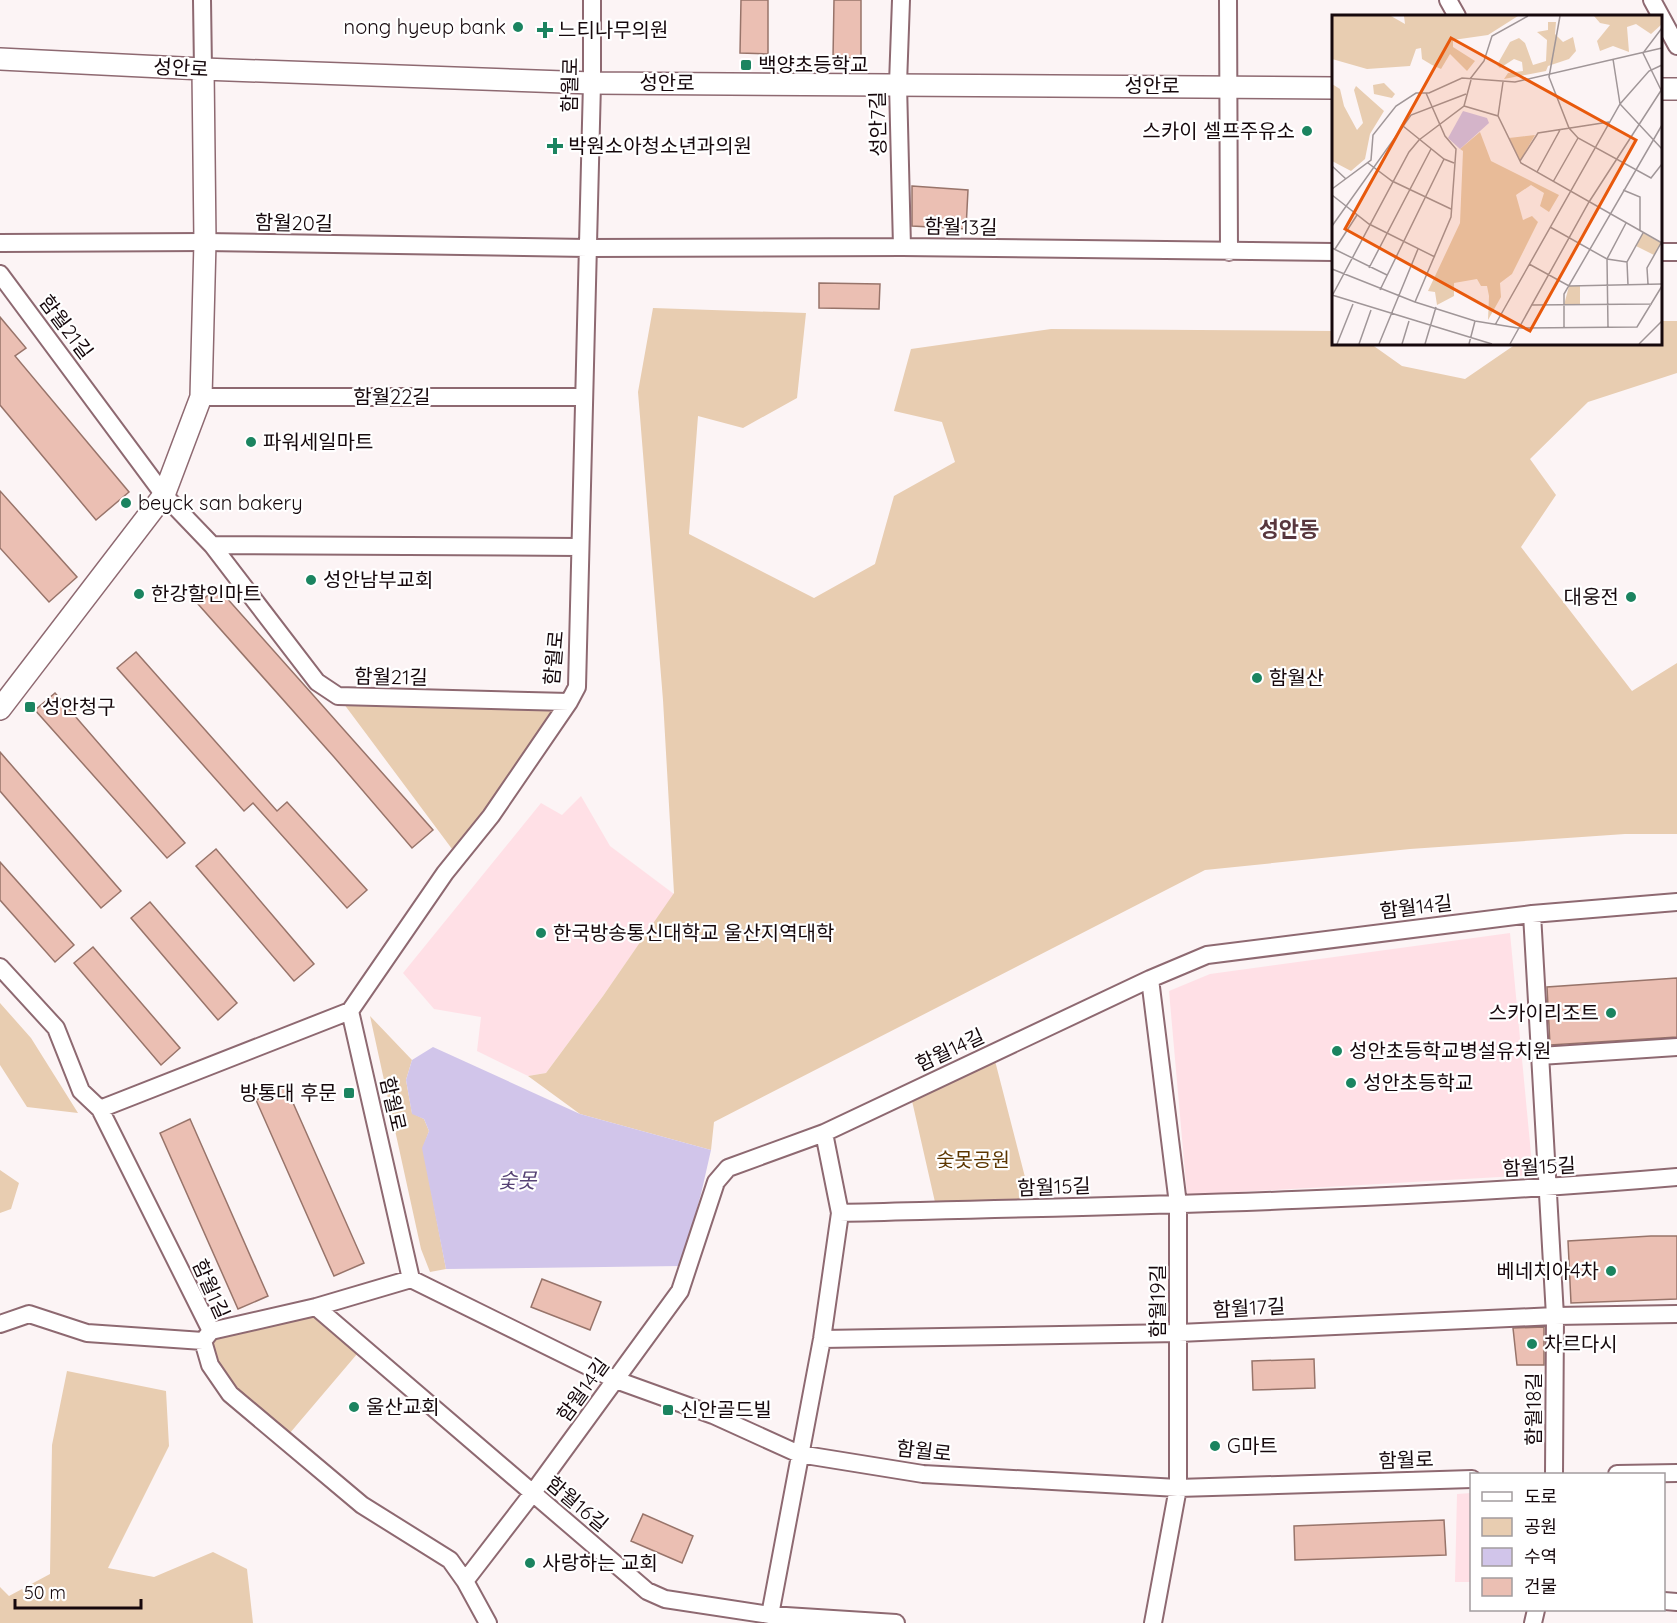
<svg xmlns="http://www.w3.org/2000/svg" width="1677" height="1623" font-family="Quicksand,'Noto Sans KR',sans-serif">
<rect width="100%" height="100%" fill="#fcf4f5"/>
<path fill="#ffe0e6" d="M581,796L610,846L674,894L603,996L546,1073L528,1076L477,1051L481,1017L434,1009L403,973L541,803L562,815Z
M1510,933L1533,1175L1187,1195L1169,991L1210,974Z
M1471,1493V1582H1455L1457,1494Z"/>
<path fill="#e8cdb1" d="M653,308L806,313L797,398L743,428L698,416L689,534L814,598L875,564L894,496L955,462L942,422L894,411L911,349L1051,329L1333,331L1334,344H1371L1402,366L1465,379L1516,344H1660L1661,321H1677V373L1588,402L1530,459L1556,495L1521,547L1632,691L1677,663V834H1625L1410,849L1205,870L714,1122L711,1150L580,1114L528,1076L546,1073L603,996L674,893L663,700L638,392Z
M338,696L569,702L458,857Z
M0,1003L31,1038L78,1113L27,1107L0,1065Z
M370,1016L412,1060L406,1080L412,1113L424,1119L429,1131L423,1148L446,1269L430,1272L421,1249Z
M993,1053L1033,1208L937,1211L910,1092Z
M0,1170L19,1183L11,1209L0,1213Z
M316,1307L363,1347L284,1440L210,1365L211,1331Z
M67,1371L166,1391L169,1446L108,1568L154,1577L213,1552L247,1569L253,1623H0V1587L9,1596L50,1574L52,1445Z"/>
<path fill="#d1c5ea" d="M433,1047L580,1114L711,1150L701,1194L681,1266L446,1269L422,1148L429,1131L424,1119L412,1114L406,1080L412,1060Z"/>
<path fill="#ebbfb3" stroke="#98746a" stroke-width="1.5" d="M741,0H768V54L740,53Z
M834,0H861V58H833Z
M912,186L968,190L966,229L912,226Z
M819,283L880,284L879,309L819,308Z
M0,317L26,348L15,356L129,492L96,520L0,405Z
M0,491L77,577L49,602L0,548Z
M217,587L433,830L412,848L334,757L198,604Z
M136,652L277,811L287,802L367,890L347,908L253,803L244,811L117,668Z
M55,693L185,843L167,858L35,710Z
M0,752L121,891L101,908L0,791Z
M216,849L314,964L294,981L196,866Z
M0,862L74,945L55,962L0,900Z
M150,902L237,1003L218,1020L131,918Z
M93,947L180,1048L161,1065L74,963Z
M1677,978V1037L1550,1045L1547,987Z
M286,1087L364,1263L334,1276L256,1100Z
M190,1119L268,1296L238,1309L160,1133Z
M1651,1236H1677V1299L1571,1303L1568,1241Z
M542,1279L601,1302L590,1330L531,1307Z
M1544,1327V1365H1517L1513,1328Z
M1314,1359L1315,1388L1253,1390L1252,1361Z
M643,1514L693,1536L682,1563L631,1541Z
M1444,1520L1446,1555L1295,1560L1294,1526Z"/>
<g fill="none" stroke-linecap="round" stroke-linejoin="round">
<defs>
<path id="minor" d="M202,0L203,69
M901,0L898,84L902,247
M1228,0L1229,252
M1448,0L1457,16
M1652,0L1677,46
M0,243L205,242L587,248L902,247L1334,252
M1660,252H1677
M0,274L164,495L212,545L317,682L338,696L569,702
M201,397H583
M212,545L579,547
M1532,914L1555,1316L1554,1474
M0,967L56,1028L81,1091L100,1109L211,1331
M1150,979L1178,1204V1488L1153,1623
M1540,1056L1677,1047
M100,1109L350,1011
M840,1213C1119,1206 1399,1201 1677,1177
M411,1279L350,1011L445,873L491,816L569,702L577,687L592,83V0
M316,1307L647,1591L665,1599L770,1615L896,1623
M0,1324L29,1314L87,1333L203,1341
M211,1331L316,1307L411,1279L616,1380L713,1415L799,1454L923,1474L1178,1488L1472,1479
M211,1331L203,1341L210,1365L230,1394L362,1505L450,1560L465,1581L488,1623
M822,1339L1179,1333L1555,1316L1677,1314
M1617,1474L1677,1473
M465,1581L532,1494L680,1291L716,1182L728,1168L824,1133L1150,979L1207,955L1532,914L1677,902
M1664,1601L1677,1602
M770,1615L822,1339L840,1213L824,1133
M1533,1623L1536,1610"/>
<path id="tertiary" d="M0,59L203,69L592,83L1334,88
M1660,89H1677
M0,709L164,495L201,397L205,242L203,69"/>
</defs>
<use href="#minor" stroke="#8e6971" stroke-width="20"/>
<use href="#tertiary" stroke="#8e6971" stroke-width="24"/>
<use href="#minor" stroke="#fff" stroke-width="16"/>
<use href="#tertiary" stroke="#fff" stroke-width="21"/>
</g>
<g fill="#1b8460" stroke="#fff" stroke-width="2">
<circle cx="518" cy="27" r="6"/>
<path d="M542 21h6v6h6v6h-6v6h-6v-6h-6v-6h6z"/>
<rect x="740" y="59" width="12" height="12" rx="3"/>
<circle cx="1307" cy="131" r="6"/>
<path d="M552 137h6v6h6v6h-6v6h-6v-6h-6v-6h6z"/>
<circle cx="251" cy="442" r="6"/>
<circle cx="126" cy="503" r="6"/>
<circle cx="311" cy="580" r="6"/>
<circle cx="139" cy="594" r="6"/>
<circle cx="1631" cy="597" r="6"/>
<circle cx="1257" cy="678" r="6"/>
<rect x="24" y="701" width="12" height="12" rx="3"/>
<circle cx="541" cy="933" r="6"/>
<circle cx="1611" cy="1013" r="6"/>
<circle cx="1337" cy="1051" r="6"/>
<circle cx="1351" cy="1083" r="6"/>
<rect x="343" y="1087" width="12" height="12" rx="3"/>
<circle cx="1611" cy="1271" r="6"/>
<circle cx="1532" cy="1344" r="6"/>
<circle cx="354" cy="1407" r="6"/>
<rect x="662" y="1404" width="12" height="12" rx="3"/>
<circle cx="1215" cy="1446" r="6"/>
<circle cx="530" cy="1563" r="6"/>
</g>
<g text-anchor="middle" stroke-width="4.5" stroke-linejoin="round" paint-order="stroke">
<g font-size="20" fill="#16080c" stroke="#fff" text-anchor="start">
<text x="506" y="34" text-anchor="end">nong hyeup bank</text>
<text x="558" y="37">느티나무의원</text>
<text x="758" y="72">백양초등학교</text>
<text x="1295" y="138" text-anchor="end">스카이 셀프주유소</text>
<text x="568" y="153">박원소아청소년과의원</text>
<text x="263" y="449">파워세일마트</text>
<text x="138" y="510">beyck san bakery</text>
<text x="323" y="587">성안남부교회</text>
<text x="151" y="601">한강할인마트</text>
<text x="1619" y="604" text-anchor="end">대웅전</text>
<text x="1269" y="685">함월산</text>
<text x="42" y="714">성안청구</text>
<text x="553" y="940">한국방송통신대학교 울산지역대학</text>
<text x="1599" y="1020" text-anchor="end">스카이리조트</text>
<text x="1349" y="1058">성안초등학교병설유치원</text>
<text x="1363" y="1090">성안초등학교</text>
<text x="337" y="1100" text-anchor="end">방통대 후문</text>
<text x="1599" y="1278" text-anchor="end">베네치아4차</text>
<text x="1544" y="1351">차르다시</text>
<text x="366" y="1414">울산교회</text>
<text x="680" y="1417">신안골드빌</text>
<text x="1227" y="1453">G마트</text>
<text x="542" y="1570">사랑하는 교회</text>
</g>
<g font-size="20" fill="#16080c" stroke="#fff">
<text transform="translate(181 68) rotate(3)" y="7">성안로</text>
<text x="667" y="90">성안로</text>
<text transform="translate(570 85) rotate(-89)" y="7">함월로</text>
<text x="1152" y="93">성안로</text>
<text transform="translate(878 124) rotate(-91)" y="7">성안7길</text>
<text transform="translate(294 223) rotate(1)" y="7">함월20길</text>
<text transform="translate(961 227) rotate(1)" y="7">함월13길</text>
<text transform="translate(66 327) rotate(53)" y="7">함월21길</text>
<text x="392" y="404">함월22길</text>
<text transform="translate(554 658) rotate(-85)" y="7">함월로</text>
<text transform="translate(391 677) rotate(1)" y="7">함월21길</text>
<text transform="translate(1416 907) rotate(-7)" y="7">함월14길</text>
<text transform="translate(950 1050) rotate(-25)" y="7">함월14길</text>
<text transform="translate(393 1104) rotate(77)" y="7">함월로</text>
<text transform="translate(1539 1167) rotate(-3)" y="7">함월15길</text>
<text transform="translate(1054 1187) rotate(-2)" y="7">함월15길</text>
<text transform="translate(211 1289) rotate(66)" y="7">함월1길</text>
<text transform="translate(1158 1301) rotate(-90)" y="7">함월19길</text>
<text transform="translate(1249 1308) rotate(-3)" y="7">함월17길</text>
<text transform="translate(583 1390) rotate(-54)" y="7">함월14길</text>
<text transform="translate(1534 1409) rotate(-90)" y="7">함월18길</text>
<text transform="translate(924 1451) rotate(6)" y="7">함월로</text>
<text transform="translate(1406 1460) rotate(-2)" y="7">함월로</text>
<text transform="translate(577 1504) rotate(40)" y="7">함월16길</text>
</g>
<g font-size="20" fill="#5c3600" stroke="#fff">
<text x="973" y="1167">숯못공원</text>
</g>
<g font-size="21" font-style="italic" fill="#564274" stroke="#fff">
<text x="517" y="1188">숯못</text>
</g>
<g font-size="22" font-weight="bold" fill="#58373e" stroke="#fff">
<text x="1289" y="537">성안동</text>
</g>
</g>
<g transform="translate(1332 15)">
<rect width="330" height="330" fill="#fcf4f5"/>
<path d="M0,1H59L73,9L72,1H186L156,20L121,25V32L143,46L135,56L118,39L109,54L100,50L90,44L89,33L84,34L78,51L35,54L0,44ZM262,1H330V9L319,19L304,9L295,12L297,37L281,31L268,36L265,26L278,10L268,8ZM216,7H224L223,19L231,27L241,22L244,36L237,44L216,51L214,56L172,64L176,58L191,56L190,47L182,44L168,53L165,50L178,27L187,23L193,28L201,50L214,46L215,25L205,17L216,15ZM52,68L63,79L60,83L42,79L41,70ZM0,69L8,74L12,91L25,115L31,108L22,75L24,71L52,96L38,119L33,144L19,156L0,146ZM148,117L159,146L227,180L217,197L208,191L212,178L199,170L184,180L191,205L200,201L206,207L180,259L168,268L169,282L156,305L157,281L155,271H149L145,264L122,268V281L105,290L103,277L96,276L128,208L131,136L128,134ZM203,120L188,146L177,123ZM311,218L329,228L322,240L304,231ZM237,271H248V290H232Z" fill="#e8cdb1"/>
<path d="M131,96L155,103L157,108L128,134L116,123Z" fill="#d1c5ea"/>
<path fill="none" stroke="#a09698" stroke-width="1.5" d="M228,1L217,62L237,113L246,123L319,163L330,149M330,13L311,38L330,77M281,44L288,89L330,134M138,64L152,46L160,21L196,1M132,91L166,101L189,148L330,228M166,101L171,67M71,111L112,144L122,148M188,146L206,118L277,107M36,148L60,166L119,194M0,151L14,164M205,157L228,115M221,167L246,123M0,174L39,145L41,120L64,91L84,78H97L130,63L183,67L330,33M291,175L308,182V215M0,180L37,209L103,242M0,211L79,100L134,79M218,212L275,244L295,247M0,233L55,260M3,234L25,200M197,249L237,271L330,269M37,253L99,134M0,254L83,287L143,306L186,313L305,312L330,271M316,269L315,253L329,228M296,270L295,247L311,218M48,275L112,144M0,280L160,329M0,281L77,137L87,125L132,91L139,65M83,287L119,202L124,134L113,121L94,78M199,290L320,289M163,310L288,89L317,56L330,50M276,312L275,244L294,208M232,313V279L330,110M5,329L21,289M27,329L39,295M47,329L86,234M70,329L77,306M93,329L104,292M137,329L143,306M178,329L257,187L330,74M307,329L330,306"/>
<path fill="#e8590c" fill-opacity="0.15" stroke="#e8590c" stroke-width="3" d="M119,23L304,125L198,316L13,214Z"/>
<rect width="330" height="330" fill="none" stroke="#16080c" stroke-width="3"/>
</g>
<rect x="1470" y="1473" width="195" height="138" fill="#ffffff" stroke="#a29c9e" stroke-width="1.5"/>
<rect x="1482" y="1492" width="30" height="9" fill="#ffffff" stroke="#a29c9e" stroke-width="1.5"/>
<text x="1524" y="1503" font-size="18" fill="#16080c">도로</text>
<rect x="1482" y="1518" width="30" height="18" fill="#e8cdb1" stroke="#a29c9e" stroke-width="1.5"/>
<text x="1524" y="1533" font-size="18" fill="#16080c">공원</text>
<rect x="1482" y="1548" width="30" height="18" fill="#d1c5ea" stroke="#a29c9e" stroke-width="1.5"/>
<text x="1524" y="1563" font-size="18" fill="#16080c">수역</text>
<rect x="1482" y="1578" width="30" height="18" fill="#ebbfb3" stroke="#a29c9e" stroke-width="1.5"/>
<text x="1524" y="1593" font-size="18" fill="#16080c">건물</text>
<path d="M15 1599v9h126v-9" fill="none" stroke="#16080c" stroke-width="3"/>
<text x="24" y="1599" font-size="18" fill="#16080c" stroke="#ffffff" stroke-width="4.5" paint-order="stroke">50 m</text>
</svg>
